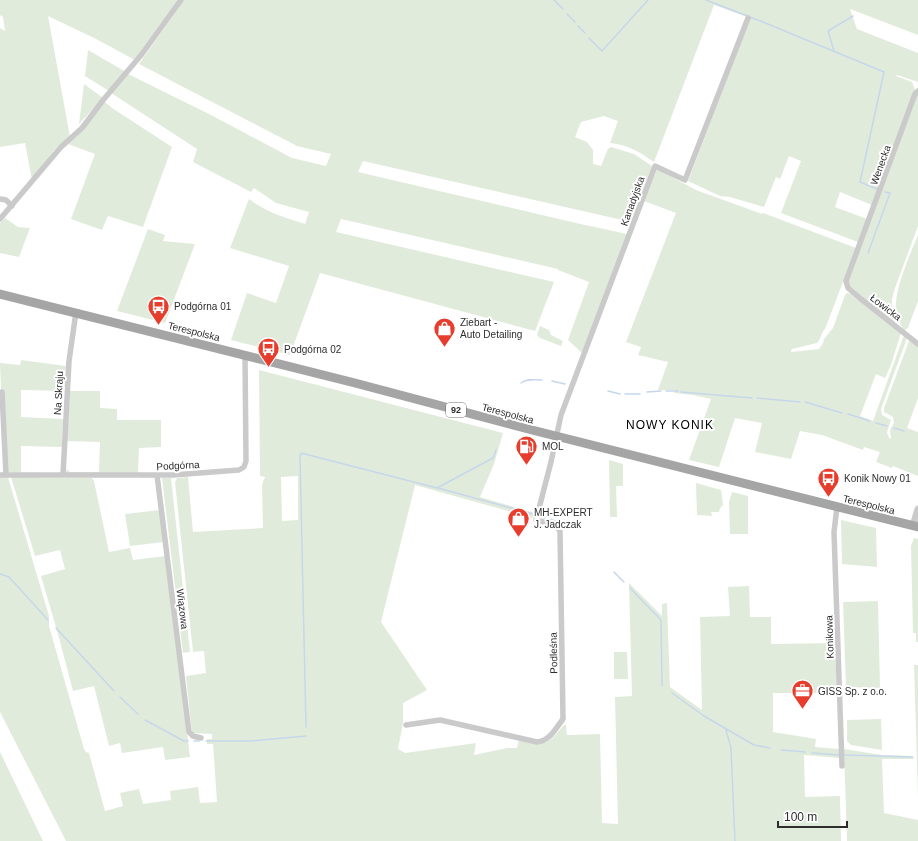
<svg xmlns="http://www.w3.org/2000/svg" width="918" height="841" font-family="Arial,sans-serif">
<rect width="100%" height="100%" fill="#fff"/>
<path fill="#e1ebdb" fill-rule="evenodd" d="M0,0H179L135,60L96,39L48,16L70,137L55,149L32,180L25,143L0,147V28L5,31L3,17L0,15Z
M184,0H918V35L850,9L857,29L918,53V82L897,75L896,76L912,82L915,90L872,205L840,192L835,207L867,219L858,242L781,213L801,161L789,156L780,179L776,177L764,207L730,197L720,196L688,181L750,18L714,5L654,162C639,152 629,145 610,143L618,121L604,116L581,122L575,137L587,142L593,150V164L601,166L608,149L611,147L634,154L652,166L631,222L363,161L358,172L576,223L627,234L582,353L568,340L589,282L558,270V269L341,219L336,232L554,282L535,331L320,273L290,355L231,340L247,293L276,303L289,266L230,248L249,199C266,212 285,218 305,224L309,212L276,203L254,188L251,192L193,162L197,149L111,93L128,74L211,115L292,158L326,166L331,154L297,146L139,64Z
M88,50L126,72L109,91L85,76Z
M84,84L103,98L79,124Z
M918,93V226L895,288L892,299V312L895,323L851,288L848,281Z
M105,102L112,108L172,147L143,227L108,216L102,230L71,219L95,154L68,144Z
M657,169L696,190L762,214L763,213L856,248L825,329C821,333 821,339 817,343L792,349L791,352L819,349L823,343L824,339L833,328L845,295L847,293L852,294L901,333L891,365L885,378L876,374L860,416L873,421L904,335L907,338L881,409L882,415L891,420L887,432L889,438L891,439L890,430L894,423L893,417L884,412V408L909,341H911L918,346V398L907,428L918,432V476L893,466L892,468L876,462L880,452L864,447L863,450L822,435L800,431L791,459L755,452L762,423L735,418L719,467L689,460L711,399L693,395L674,393L675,390H658L668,362L638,355L641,347L626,342L676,213L644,201Z
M5,218L18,227L30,228L19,257L0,253V223Z
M148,229L165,235L163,241L195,244L165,323L117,311Z
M918,235V301L908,328L905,330L903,329C899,322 896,314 896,306C895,288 911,252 918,235Z
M540,326L549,330L551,335L563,341L561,346L540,338L537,335Z
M21,360L66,366L64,391L21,390V417L63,419L62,447L21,446V473L8,472L1,390L0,363L20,365Z
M259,370L503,433L494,464L480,497L535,513L533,518L415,485L381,622L427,690L403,703V723L398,749L405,753L476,743L474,755L507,748H517L519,739C547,746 546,746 564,725H566L567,735L600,734L602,823L618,824L615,697L632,696L629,583L662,616V604L667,603L670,687L702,710L700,617L730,616L728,587L749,586L750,617H771V644L835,643L837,693H773V732L816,739L815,747L839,749V758L804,755L805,797L840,796L841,841H66L0,712V477H8L49,616V626L84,749L86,752L89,753L105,811L123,806L120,793L139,789L143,804L171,800L170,791L198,787L200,803L217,802L213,744H207V739H212V734L192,733L186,676L206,673L204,651L193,652L175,482L177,478L188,477L193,532L263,528L262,485L265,477L260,476ZM298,476V520L282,521L281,477Z
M70,391H100V408L117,409V420H161V447L139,448L138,473H67L66,472L67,469L70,472H99L100,442L67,441Z
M609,460L623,464V486H616L617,517H610Z
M11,477H42V478H92L94,481L109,552L130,548L133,560L166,556L190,757L165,760L163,747L122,753L120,743L109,746L94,686L73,691L58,634L41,576L65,569L60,550L35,556Z
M162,478H171L190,652L183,653Z
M696,483L721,490L723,505L720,508L719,512H711L712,516L697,515Z
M732,492L748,496V534H730L729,502Z
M160,510L164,542L130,546L125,514Z
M841,520L876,528L877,567L842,564Z
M914,538L918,539V642H916V633H913L911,546Z
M878,601L880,688L846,687L843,602Z
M614,652H627L628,679H614Z
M914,665H918V797Z
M881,719L882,750L851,745L847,741V720Z
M844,749L882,755L913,756L914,759H882L884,813L918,820V841H847Z
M0,752L43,841H0Z"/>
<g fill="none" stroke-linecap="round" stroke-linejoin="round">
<path stroke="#c6d7eb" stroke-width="1.5" d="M554,0L563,9
M706,0L763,22L884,72L860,182L879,190
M567,14L575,22
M578,26L585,33
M589,38L602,51L648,0
M834,51L828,31L853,16
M868,253L890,193L885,192
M552,381L565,384
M521,383C527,378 535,380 542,380
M608,391L620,394
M666,391H678
M647,392L661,391
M681,392L752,398
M625,394H640
M757,398L800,402
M805,402L842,413
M848,414L870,421
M876,423L887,426
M894,428L904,431
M438,488L533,514
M541,517L560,522
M614,572L624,582
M0,574L9,577L48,620
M630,588L661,620L662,686
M56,628L114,691
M672,693L704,716L754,745L770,748
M120,697L138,714
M145,720L184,741H188
M306,727L300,457L301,453L437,488L493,458L496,450
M726,730L731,748L735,841
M194,741H199
M206,741H251L306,736
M781,750L805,752
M812,753L839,755
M844,755L912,757"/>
<path stroke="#cacaca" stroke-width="5.5" d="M918,91L915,94L846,281L848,288L861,299L918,344
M0,199L6,200L12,206
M0,219L61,147L82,128L104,99L142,54L181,0
M2,392L6,475
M0,475H173L239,470L244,467L246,461L245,355
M63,475L69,361L76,312
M157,475L189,732L193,736L201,738
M837,507L834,532L842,766
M406,725L440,720L537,742C550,741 556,728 563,719L560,531L555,525L536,520L551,462L561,415L655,166L685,180L748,18"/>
<path stroke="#cacaca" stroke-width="7" d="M913,526L918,509"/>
<path stroke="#a5a5a5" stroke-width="9" d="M0,294L355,383L532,430L918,527"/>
</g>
<defs>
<symbol id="bus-pin" viewBox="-11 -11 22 30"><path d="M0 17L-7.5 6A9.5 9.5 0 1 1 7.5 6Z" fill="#e73d2d" stroke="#fff"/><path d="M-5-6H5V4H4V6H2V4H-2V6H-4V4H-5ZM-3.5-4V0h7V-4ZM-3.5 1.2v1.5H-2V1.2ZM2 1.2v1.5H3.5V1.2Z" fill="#fff"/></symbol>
<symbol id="shop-pin" viewBox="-11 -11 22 30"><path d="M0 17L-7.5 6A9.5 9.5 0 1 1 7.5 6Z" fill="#e73d2d" stroke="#fff"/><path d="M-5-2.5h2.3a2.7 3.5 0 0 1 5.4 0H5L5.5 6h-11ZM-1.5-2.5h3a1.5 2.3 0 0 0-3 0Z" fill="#fff"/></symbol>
<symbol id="fuel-pin" viewBox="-11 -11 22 30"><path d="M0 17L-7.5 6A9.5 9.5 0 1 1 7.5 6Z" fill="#e73d2d" stroke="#fff"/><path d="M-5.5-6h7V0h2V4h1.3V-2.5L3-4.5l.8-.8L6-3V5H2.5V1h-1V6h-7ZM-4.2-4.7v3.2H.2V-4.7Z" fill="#fff"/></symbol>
<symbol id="office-pin" viewBox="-11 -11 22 30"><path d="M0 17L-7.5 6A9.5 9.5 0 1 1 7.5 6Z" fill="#e73d2d" stroke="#fff"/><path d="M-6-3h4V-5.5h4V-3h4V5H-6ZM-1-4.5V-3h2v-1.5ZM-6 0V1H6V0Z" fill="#fff"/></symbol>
</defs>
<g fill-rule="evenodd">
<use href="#bus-pin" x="146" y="294" width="25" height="34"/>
<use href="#shop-pin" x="432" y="316" width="25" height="34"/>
<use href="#bus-pin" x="256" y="336" width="25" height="34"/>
<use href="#fuel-pin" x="514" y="434" width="25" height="34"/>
<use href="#bus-pin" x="816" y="466" width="25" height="34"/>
<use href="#shop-pin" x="506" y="506" width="25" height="34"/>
<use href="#office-pin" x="790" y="678" width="25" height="34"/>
</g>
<g text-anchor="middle" stroke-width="4" stroke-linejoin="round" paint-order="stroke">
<rect fill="#fff" stroke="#6c6c6c" stroke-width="1" x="446" y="403" width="20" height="14" rx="3"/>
<g font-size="9" font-weight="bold" fill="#2d2d2d">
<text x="456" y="413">92</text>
</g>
<g font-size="10" fill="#2d2d2d" stroke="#fff">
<text transform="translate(880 165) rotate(-70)" y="4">Wenecka</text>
<text transform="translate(632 201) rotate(-70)" y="4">Kanadyjska</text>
<text transform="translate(886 307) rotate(37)" y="4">Łowicka</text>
<text transform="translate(194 331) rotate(14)" y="4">Terespolska</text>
<text transform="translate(58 393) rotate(-87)" y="4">Na Skraju</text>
<text transform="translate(508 413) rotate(15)" y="4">Terespolska</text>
<text transform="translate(178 465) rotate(-3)" y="4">Podgórna</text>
<text transform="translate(869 504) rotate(14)" y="4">Terespolska</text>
<text transform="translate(183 609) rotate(83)" y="4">Wiązowa</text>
<text transform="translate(829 637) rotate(-92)" y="4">Konikowa</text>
<text transform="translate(553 653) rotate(-91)" y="4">Podleśna</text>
</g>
<g font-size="10" fill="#2d2d2d" stroke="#fff" text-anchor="start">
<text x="174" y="310">Podgórna 01</text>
<text x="460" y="326">Ziebart -<tspan x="460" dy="12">Auto Detailing</tspan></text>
<text x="284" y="353">Podgórna 02</text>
<text x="542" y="450">MOL</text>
<text x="844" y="482">Konik Nowy 01</text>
<text x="534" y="516">MH-EXPERT<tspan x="534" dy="12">J. Jadczak</tspan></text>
<text x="818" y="695">GISS Sp. z o.o.</text>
</g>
<g font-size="12" letter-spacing="1" fill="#000" stroke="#fff">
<text x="670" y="429">NOWY KONIK</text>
</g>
</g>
<path d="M778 821v6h69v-6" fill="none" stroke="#2d2d2d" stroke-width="2"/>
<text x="784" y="821" font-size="12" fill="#2d2d2d" stroke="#ffffff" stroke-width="3" paint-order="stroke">100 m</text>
</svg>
